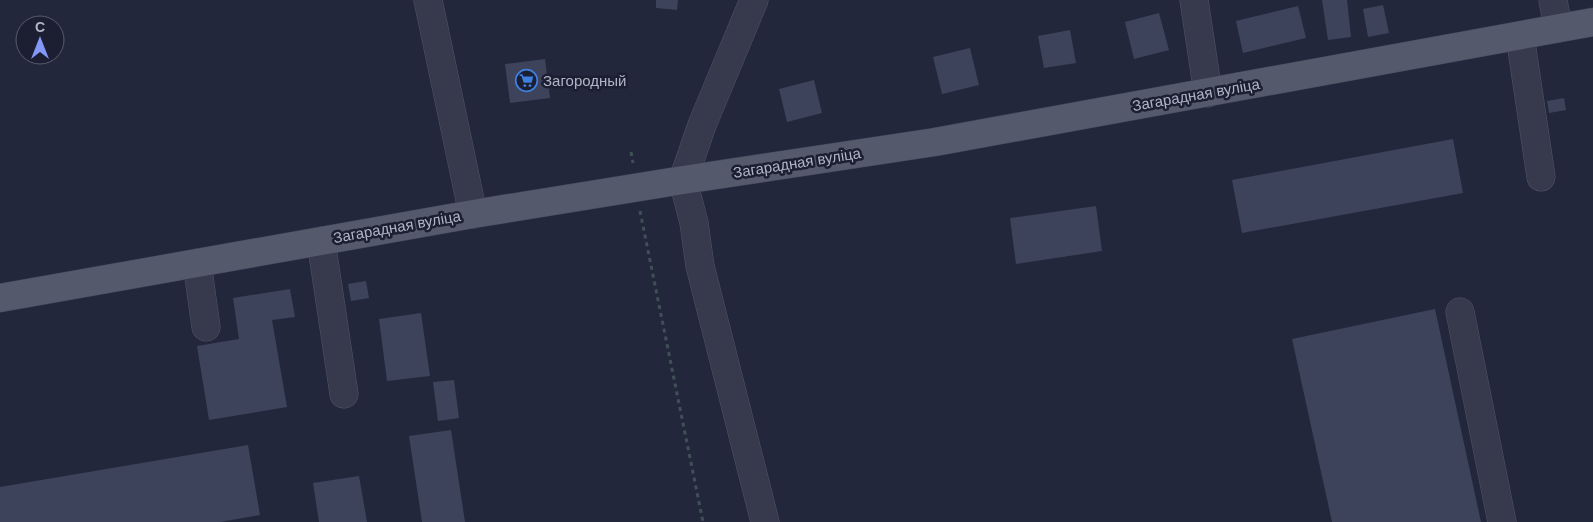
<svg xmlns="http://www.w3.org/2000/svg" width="1593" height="522" font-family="Arial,sans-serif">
<rect width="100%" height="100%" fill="#22273c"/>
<path fill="#3e435c" d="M656,0H678L677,10L656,8Z
M1322,0H1347L1351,37L1328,40Z
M1383,5L1389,33L1368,37L1363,9Z
M1298,6L1306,38L1243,53L1236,21Z
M1159,13L1169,50L1134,59L1125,22Z
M1070,30L1076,63L1044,68L1038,36Z
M970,48L979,85L942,94L933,57Z
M545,59L550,98L510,103L505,64Z
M814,80L822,113L787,122L779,89Z
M1564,98L1566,110L1549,113L1547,101Z
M1453,139L1463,193L1242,233L1232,180Z
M1096,206L1102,251L1016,264L1010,218Z
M366,281L369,298L351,301L348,284Z
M290,289L295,317L272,320L287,407L209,420L197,346L239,339L233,298Z
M1435,309L1481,522H1332L1292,339Z
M421,313L430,376L387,381L379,319Z
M454,380L459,418L438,421L433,382Z
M451,430L465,522H422L409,436Z
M248,445L260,515L220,522H0V487Z
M359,476L367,522H319L313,483Z"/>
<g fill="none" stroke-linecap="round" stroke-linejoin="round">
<defs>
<path id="minor" d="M428,0L473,214
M754,0L702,125L683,180L694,223L700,266L765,522
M1194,0L1208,93
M1553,0L1558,28
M1520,36L1541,177
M321,241L344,394
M197,263L206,327
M1460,312L1502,522"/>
<path id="major" d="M0,298L473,214L683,180L935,142L1593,22"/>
</defs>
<use href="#minor" stroke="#515567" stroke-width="29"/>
<use href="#major" stroke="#3f4355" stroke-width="29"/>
<path stroke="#3f5057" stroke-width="3" stroke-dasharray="4 4" stroke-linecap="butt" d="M631,152L633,163
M640,211L703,522"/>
<use href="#minor" stroke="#363a4c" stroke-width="28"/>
<use href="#major" stroke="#54596c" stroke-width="28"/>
</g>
<defs>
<symbol id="supermarket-ring" viewBox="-11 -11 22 22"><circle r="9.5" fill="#1b1f31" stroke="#3f7fe0" stroke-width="1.5"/><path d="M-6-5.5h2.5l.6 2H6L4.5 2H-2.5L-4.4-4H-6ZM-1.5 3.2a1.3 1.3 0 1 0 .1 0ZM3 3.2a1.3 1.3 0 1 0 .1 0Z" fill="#3f7fe0"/></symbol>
</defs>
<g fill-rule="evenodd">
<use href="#supermarket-ring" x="514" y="68" width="25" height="25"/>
</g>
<g text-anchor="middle" stroke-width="5" stroke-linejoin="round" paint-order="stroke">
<g font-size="15" fill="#b1b5c8" stroke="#1b1f31" text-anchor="start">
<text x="543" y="86">Загородный</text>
</g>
<g font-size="15" fill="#b1b5c8" stroke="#1b1f31">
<text transform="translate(1196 95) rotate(-10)" y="5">Загарадная вуліца</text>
<text transform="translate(797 163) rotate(-9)" y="5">Загарадная вуліца</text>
<text transform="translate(397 227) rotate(-10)" y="5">Загарадная вуліца</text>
</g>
</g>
<g transform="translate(40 40)"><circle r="24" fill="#1b1f31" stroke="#575b6d"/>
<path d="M0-4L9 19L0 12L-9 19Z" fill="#8498fa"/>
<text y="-8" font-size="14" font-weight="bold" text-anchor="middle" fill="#b1b5c8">С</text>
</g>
</svg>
